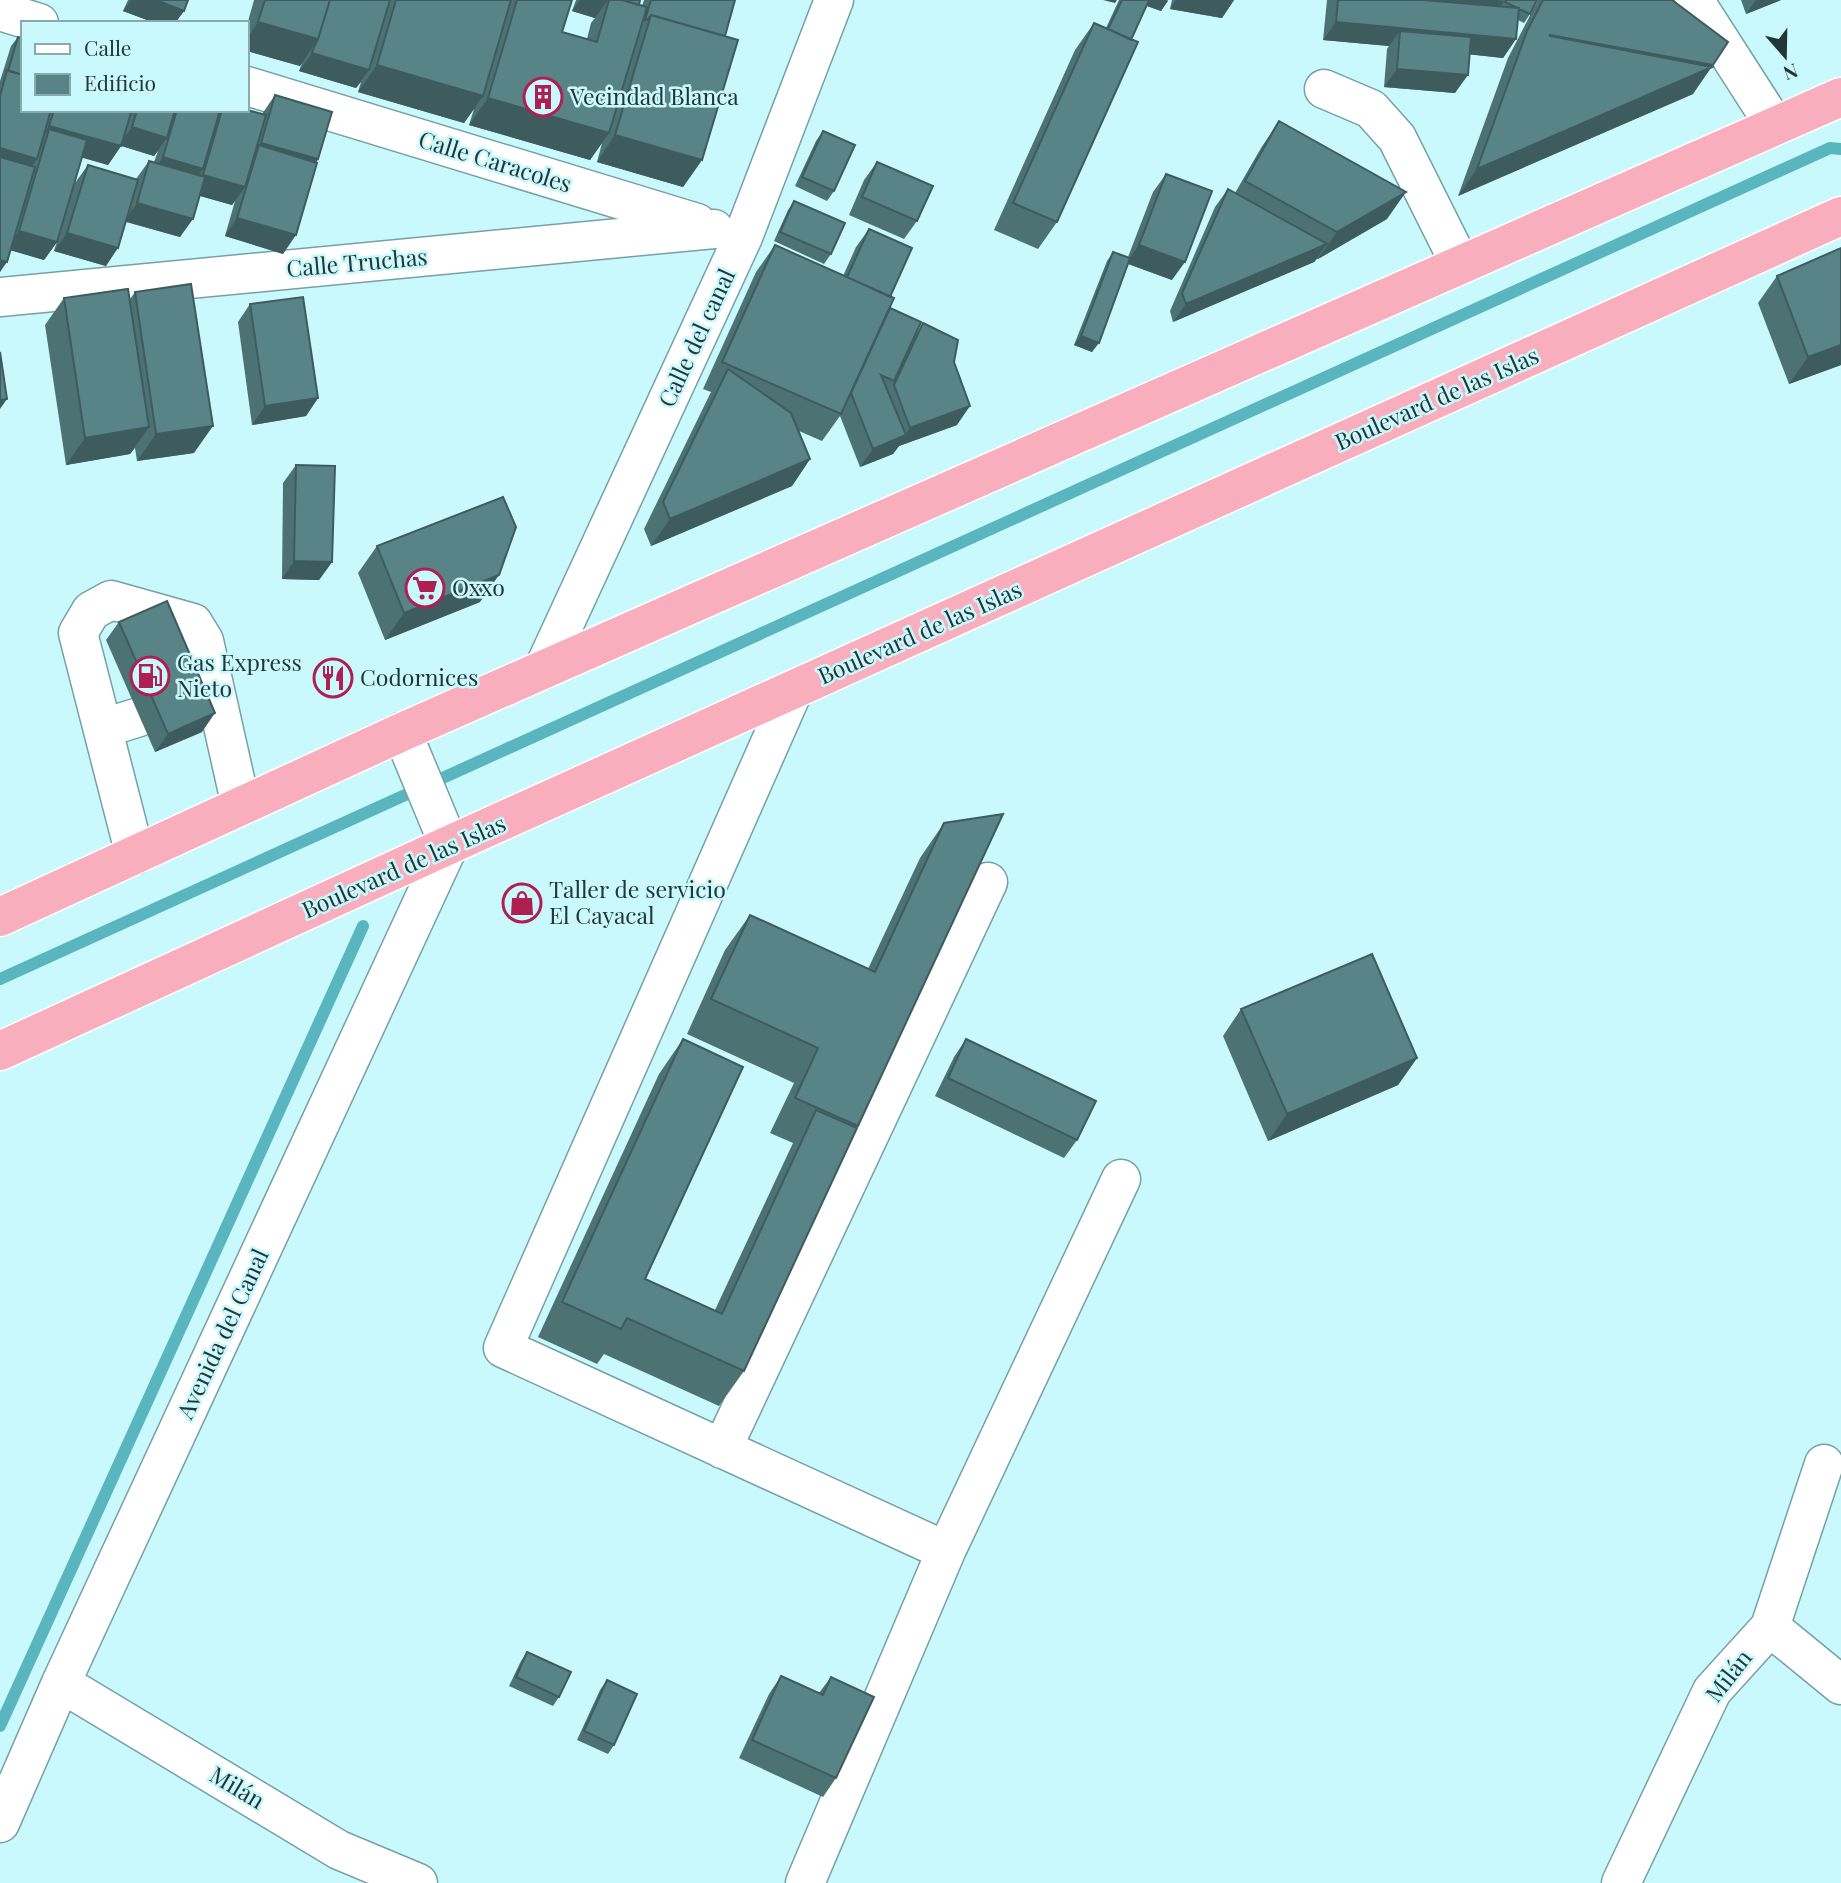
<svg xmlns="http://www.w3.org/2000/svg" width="1841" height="1883" font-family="'Playfair Display',serif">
<rect width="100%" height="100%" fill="#caf9fd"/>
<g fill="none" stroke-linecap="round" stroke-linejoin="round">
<path stroke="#5ab6be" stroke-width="12" d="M0,979L1830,148L1841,149
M0,1726L363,926"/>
<defs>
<path id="minor" d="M1694,0L1775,126
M0,11L39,23
M247,86L697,223
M1324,89L1371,109L1397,138L1460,264
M0,297L714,229
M543,670L743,237L834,0
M793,691L503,1348L946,1551
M104,728L139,717
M135,855L78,633L91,611L111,600L193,623L204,641L241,806
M722,1449L988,882
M1770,1627L1841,1685
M61,1683L339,1850L418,1883
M0,1823L61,1683L449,845L402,732
M805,1883L946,1551L1121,1179
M1621,1883L1712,1691L1770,1627L1824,1464"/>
<path id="highway" d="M0,917L402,732L1841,97
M0,1051L449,845L1841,216"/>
</defs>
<use href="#minor" stroke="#75a1a5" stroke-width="41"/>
<use href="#highway" stroke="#fff" stroke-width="41"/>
<use href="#minor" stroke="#fff" stroke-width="38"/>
<use href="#highway" stroke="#f8aebc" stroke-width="38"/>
</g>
<path fill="#4d7274" d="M128,0H188L184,11L175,23H155L123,11Z
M254,0H572L562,32L587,39L591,23L595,18L572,11L576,0H640L639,5L642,6L644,0H735L725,36L702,160L683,187L597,162L602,143L590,160L469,125L474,109L464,123L358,92L361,82L356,88L299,71L302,63L300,66L247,51V25Z
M1119,0H1168L1161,11L1147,6L1131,40L1057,222L1038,249L994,230L1075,50L1094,23L1106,28Z
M1172,0H1234L1222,18L1170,9Z
M1327,0H1537L1530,14L1524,23L1518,20L1516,39L1503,58L1469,54L1455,93L1384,87L1387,49L1389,46L1323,40Z
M1538,0H1672L1693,94L1458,196L1508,58Z
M1741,0H1781L1746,14Z
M18,37L23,110H247L262,114L275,95L318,159L283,254L225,236L235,201L232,205L200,196L180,237L126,222L106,266L54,251L75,183L88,165L136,179L149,161L154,162L158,151L154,156L121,146L108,165L82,157L57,242L44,260L11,250L0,272V81L11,46Z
M1279,121L1387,219L1318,259H1317L1314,262L1173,322L1170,311L1215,207L1228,189L1235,193L1261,148Z
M823,131L834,191L827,201L795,186L816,141Z
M877,162L917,221L904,239L849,215L864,180Z
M1166,174L1172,280L1128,264L1092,352L1074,345L1107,261L1113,252L1128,257L1153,192Z
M794,201L831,254L824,264L774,241L788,210Z
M869,229L890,297L887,312L916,334L923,323L954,362L957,425L899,446L893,454L860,467L840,416L822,441L799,431L810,459L792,486L651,546L644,529L711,392L703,389L756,272L775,245L843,276L856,247Z
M1777,276L1841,365L1789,384L1758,303Z
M135,292L194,453L137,461L135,448L130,454L66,465L45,325L64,298L130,299Z
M250,304L318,398L306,416L252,425L238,322Z
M296,465L332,562L319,580L282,579L283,483Z
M377,546L480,602L385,640L358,573Z
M119,622L202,732L155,752L106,640Z
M1003,814L744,1371L719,1406L604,1354L597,1364L538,1337L659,1074L683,1039L645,1279L715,1310L793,1143L770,1133L794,1083L687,1034L725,950L750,915L868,969L920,858L944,823Z
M1241,1009L1417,1058L1398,1085L1268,1141L1223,1036Z
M966,1039L1077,1140L1064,1158L935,1096L954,1057Z
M527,1652L559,1697L553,1706L509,1686L521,1661Z
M781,1676L819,1693L831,1677L836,1778L823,1797L739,1758L769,1694Z
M607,1680L614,1745L608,1754L577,1740L600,1690Z"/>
<path fill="#3e5c5e" d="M131,0H156L184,11L175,23H155L123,11Z
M580,0H608L595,18L572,11Z
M1103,0H1117L1115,3Z
M1130,0H1164L1168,1L1161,11Z
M1176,0H1234L1222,18L1170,9Z
M1429,0H1495L1504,1L1492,19L1421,12Z
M1756,0H1781L1746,14Z
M258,22L318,39L300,66L247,51V39Z
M1336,22L1516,39L1503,58L1399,47L1400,31L1389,46L1323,40Z
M1550,35L1713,65L1693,94L1458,196L1477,169L1531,61Z
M312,53L369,70L356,88L299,71Z
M377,65L483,96L464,123L358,92Z
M1397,69L1468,75L1455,93L1384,87Z
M488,98L609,133L590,160L469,125Z
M49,126L121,146L108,165L44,147L49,129L38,145L36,144Z
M132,127L167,138L154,156L119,145Z
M615,135L702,160L683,187L597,162Z
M261,143L318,159L305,178L259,147Z
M0,148L37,159L24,177L0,170Z
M163,157L203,169L190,187L150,176Z
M203,175L245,187L232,205L190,193Z
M1406,192L1387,219L1318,259L1337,232Z
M137,203L193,219L180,237L124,221Z
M237,218L296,235L283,254L225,236Z
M19,231L57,242L44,260L6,249Z
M67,233L118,248L106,266L54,251Z
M1327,244L1314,262L1173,322L1186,304Z
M1139,245L1185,262L1172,280L1126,263Z
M0,260L7,262L0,272Z
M1081,336L1099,343L1092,352L1074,345Z
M1841,345V365L1789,384L1808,357Z
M318,398L306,416L252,425L265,406Z
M7,399L0,409V400Z
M970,406L957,425L899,446L893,454L860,467L873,449L904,436L910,428Z
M213,426L194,453L137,461L156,434Z
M149,427L130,454L66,465L85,438Z
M810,459L792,486L651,546L670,519Z
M294,561L332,562L319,580L282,579Z
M499,575L480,602L385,640L404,613Z
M215,713L202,732L155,752L168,734Z
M1417,1058L1398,1085L1268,1141L1287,1114Z"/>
<path fill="#598487" stroke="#3e5c5e" stroke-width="2" d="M156,0H188L184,11Z
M265,0H330L318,39L258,22Z
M330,0H390L369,70L312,53L315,45L318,39Z
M396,0H511L483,96L377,65Z
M517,0H572L562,32L597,42L609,0H622L647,7L609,133L488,98Z
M622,0H640L639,5Z
M651,0H735L725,36L651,15L647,20H645Z
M1122,0H1149L1131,40L1108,29Z
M1338,0H1423L1519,8L1516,39L1336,22Z
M1506,0H1537L1530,14L1505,2Z
M1543,0H1672L1728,42L1713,65L1550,35V36L1712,67L1477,169L1527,31Z
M651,15L738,40L702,160L615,135Z
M1094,23L1138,42L1057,222L1013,203Z
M1400,31L1471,37L1468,75L1397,69Z
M18,37L23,38V75L8,71Z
M7,70L23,75V110H51L37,159L0,148V96Z
M275,95L332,112L318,159L261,143Z
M54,110H122L131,113L121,146L49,126Z
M137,110H175L167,138L132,127Z
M177,110H220L203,169L163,157Z
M222,110H247L266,115L245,187L203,175Z
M1279,121L1406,192L1337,232L1245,181Z
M49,129L87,140L57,242L19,231Z
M823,131L855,145L834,191L802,177Z
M259,145L317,163L296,235L237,218Z
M0,157L35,167L7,262L0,260Z
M149,161L205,177L193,219L137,203Z
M877,162L933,186L917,221L862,197Z
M88,165L138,180L118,248L67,233Z
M1166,174L1212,191L1185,262L1139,245Z
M1228,189L1327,244L1186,304L1182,293Z
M794,201L845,223L831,254L780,232Z
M869,229L912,248L890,297L847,277Z
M775,245L894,298L841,414L722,362Z
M1841,248V345L1808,357L1777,276Z
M1113,252L1130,258L1099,343L1081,336Z
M191,284L213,426L156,434L135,292Z
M128,289L149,427L85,438L64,298Z
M303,297L318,398L265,406L250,304Z
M890,308L921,322L894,381L881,375L906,435L873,449L851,393Z
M923,323L958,340L954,362L970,406L910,428L894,385Z
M0,352L7,399L0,400Z
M728,369L791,413L810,459L670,519L663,502Z
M296,465L335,466L332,562L294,561Z
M503,497L516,527L499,575L404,613L377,546Z
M167,601L215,713L168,734L119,622Z
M1003,814L858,1126L795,1098L818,1048L711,999L750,915L875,972L944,823Z
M1372,954L1417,1058L1287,1114L1241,1009Z
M683,1039L743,1067L645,1279L722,1314L816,1110L857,1128L744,1371L627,1318L621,1329L562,1302Z
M966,1039L1096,1101L1077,1140L948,1078Z
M527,1652L571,1672L559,1697L516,1677Z
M781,1676L823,1695L831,1677L874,1697L836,1778L752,1740Z
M607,1680L637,1694L614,1745L584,1731Z"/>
<defs>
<symbol id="building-ring" viewBox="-11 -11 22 22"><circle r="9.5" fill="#caf9fd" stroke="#af1f52" stroke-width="1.5"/><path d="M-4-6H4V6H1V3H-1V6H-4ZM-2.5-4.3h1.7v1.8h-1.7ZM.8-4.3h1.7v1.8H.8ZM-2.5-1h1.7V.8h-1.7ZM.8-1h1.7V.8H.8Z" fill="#af1f52"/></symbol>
<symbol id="supermarket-ring" viewBox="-11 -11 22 22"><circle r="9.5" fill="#caf9fd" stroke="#af1f52" stroke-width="1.5"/><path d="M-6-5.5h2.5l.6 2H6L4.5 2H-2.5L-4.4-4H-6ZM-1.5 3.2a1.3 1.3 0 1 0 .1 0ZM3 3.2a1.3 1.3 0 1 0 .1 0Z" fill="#af1f52"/></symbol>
<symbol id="fuel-ring" viewBox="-11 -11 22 22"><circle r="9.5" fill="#caf9fd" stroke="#af1f52" stroke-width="1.5"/><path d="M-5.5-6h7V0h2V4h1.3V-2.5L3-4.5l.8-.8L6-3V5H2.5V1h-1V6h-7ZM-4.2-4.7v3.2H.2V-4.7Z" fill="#af1f52"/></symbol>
<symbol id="restaurant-ring" viewBox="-11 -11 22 22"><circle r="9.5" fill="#caf9fd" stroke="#af1f52" stroke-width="1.5"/><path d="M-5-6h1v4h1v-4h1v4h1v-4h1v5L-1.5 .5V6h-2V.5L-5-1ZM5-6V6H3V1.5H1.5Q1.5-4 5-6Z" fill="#af1f52"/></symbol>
<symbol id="shop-ring" viewBox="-11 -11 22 22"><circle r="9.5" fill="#caf9fd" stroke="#af1f52" stroke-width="1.5"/><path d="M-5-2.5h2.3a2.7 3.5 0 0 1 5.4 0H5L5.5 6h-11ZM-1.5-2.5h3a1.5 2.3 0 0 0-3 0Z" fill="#af1f52"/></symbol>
</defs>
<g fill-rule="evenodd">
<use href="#building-ring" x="521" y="75" width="44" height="44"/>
<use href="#supermarket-ring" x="403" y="566" width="44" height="44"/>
<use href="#fuel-ring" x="128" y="654" width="44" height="44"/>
<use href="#restaurant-ring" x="311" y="656" width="44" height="44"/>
<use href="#shop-ring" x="500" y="881" width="44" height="44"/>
</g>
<g text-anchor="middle" stroke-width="5" stroke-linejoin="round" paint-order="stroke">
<g font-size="23" fill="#233637" stroke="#caf9fd" text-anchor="start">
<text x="570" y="105">Vecindad Blanca</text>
<text x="452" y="596">Oxxo</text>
<text x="177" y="671">Gas Express<tspan x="177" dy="26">Nieto</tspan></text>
<text x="360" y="686">Codornices</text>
<text x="549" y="898">Taller de servicio<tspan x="549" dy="26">El Cayacal</tspan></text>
</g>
<g font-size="23" fill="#233637" stroke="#caf9fd">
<text transform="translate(495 162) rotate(17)" y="8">Calle Caracoles</text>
<text transform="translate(357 263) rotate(-5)" y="8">Calle Truchas</text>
<text transform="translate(697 338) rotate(-65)" y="8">Calle del canal</text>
<text transform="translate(1437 399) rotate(-24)" y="8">Boulevard de las Islas</text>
<text transform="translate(920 633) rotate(-24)" y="8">Boulevard de las Islas</text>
<text transform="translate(404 867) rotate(-24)" y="8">Boulevard de las Islas</text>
<text transform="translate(223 1334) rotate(-65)" y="8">Avenida del Canal</text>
<text transform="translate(1729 1676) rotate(-52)" y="8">Milán</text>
<text transform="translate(237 1788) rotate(31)" y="8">Milán</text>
</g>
</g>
<rect x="21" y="21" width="228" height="91" fill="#caf9fd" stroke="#87abae" stroke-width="2"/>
<rect x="35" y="44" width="35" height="10" fill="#ffffff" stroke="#87abae" stroke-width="2"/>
<text x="84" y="56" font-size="21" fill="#233637">Calle</text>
<rect x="35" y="74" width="35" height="21" fill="#598487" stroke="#87abae" stroke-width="2"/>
<text x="84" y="91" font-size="21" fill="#233637">Edificio</text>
<g transform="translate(1785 56) rotate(160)" stroke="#caf9fd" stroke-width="5" paint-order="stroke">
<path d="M0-5L12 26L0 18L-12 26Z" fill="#233637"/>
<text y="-10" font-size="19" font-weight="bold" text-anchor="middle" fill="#233637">N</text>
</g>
</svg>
